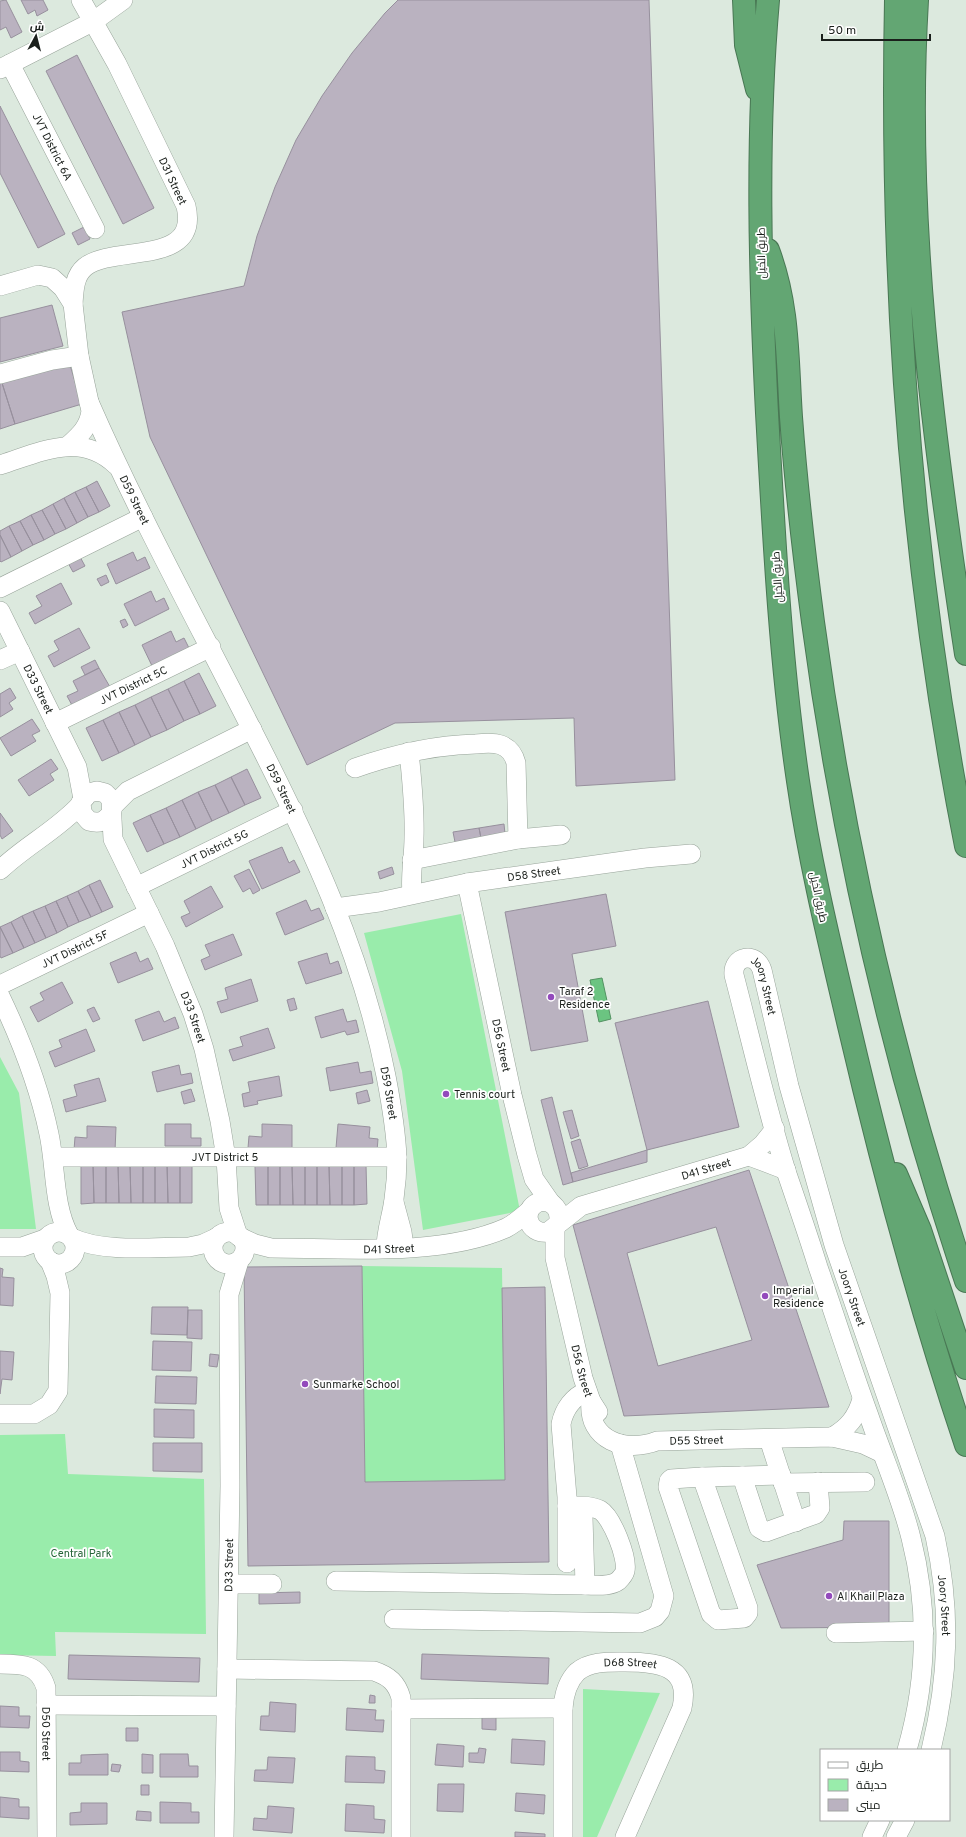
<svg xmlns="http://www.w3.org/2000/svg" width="966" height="1837" font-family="Overpass,Cairo,sans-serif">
<rect width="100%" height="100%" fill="#dce9de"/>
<path fill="#99ecab" d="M461,914L520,1211L423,1230L402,1071L364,933Z
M0,1057L19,1093L36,1229H0Z
M362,1266L502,1268L505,1480L365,1482Z
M65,1434L68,1474L204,1479L206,1634L55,1632L56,1656L0,1655V1435Z
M583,1689L660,1693L597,1837H583Z"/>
<path fill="#6bc481" stroke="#539262" d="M602,978L611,1019L599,1022L590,980Z"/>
<path fill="#bab2c0" stroke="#97909d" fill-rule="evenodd" d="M6,0L22,32L11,38L6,27L0,30V1Z
M21,0H43L48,10L37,16L35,10L28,14Z
M398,0H649L675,780L576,786L574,718L395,723L307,765L150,437L122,312L244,286L257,236L275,187L296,140L322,96L352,53L385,13Z
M77,55L154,208L123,224L46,71Z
M0,106L65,234L38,248L0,173Z
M84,227L90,239L78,245L72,233Z
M52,305L63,346L0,362V318Z
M69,362L82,404L15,424L2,383Z
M0,383H2L15,424L0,429Z
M97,481L110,506L99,512L86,487Z
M86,487L99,512L88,517L75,492Z
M75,492L88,517L77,523L64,498Z
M64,498L77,523L66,529L53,504Z
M53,504L66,529L55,534L42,510Z
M42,510L55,534L44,540L31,515Z
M31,515L44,540L33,545L20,521Z
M20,521L33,545L22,551L9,526Z
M9,526L22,551L11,557L0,535V531Z
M0,535L11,557L1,562L0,561Z
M133,552L137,561L145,557L150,568L116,584L107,564Z
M79,555L85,566L73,572L67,561Z
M106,575L109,582L101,586L97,579Z
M61,583L72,604L35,624L29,613L42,606L36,596Z
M151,591L156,602L164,598L169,609L135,626L124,604Z
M125,619L128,625L123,628L120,621Z
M79,628L90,648L54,667L48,656L59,650L54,641Z
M171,631L176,642L184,638L190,650L153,668L142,645Z
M95,660L99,668L85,675L81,667Z
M99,668L110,687L73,707L67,696L78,691L73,681Z
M199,673L216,706L200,714L184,681Z
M184,681L200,714L184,721L168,689Z
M10,688L16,698L9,703L13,709L0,717V694Z
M168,689L184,721L167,730L151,697Z
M151,697L167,730L151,737L135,705Z
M135,705L151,737L135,745L119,712Z
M119,712L135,745L119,753L103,720Z
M32,719L40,731L32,735L36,741L11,756L0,738Z
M103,720L119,753L102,761L86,728Z
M51,759L58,769L50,774L54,780L29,796L18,780Z
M247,769L261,798L245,805L231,777Z
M231,777L245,805L229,813L215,785Z
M215,785L229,813L212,821L198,792Z
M198,792L212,821L196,829L182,800Z
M182,800L196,829L180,837L166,808Z
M166,808L180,837L164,844L150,815Z
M0,813L13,831L2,839L0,835Z
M150,815L164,844L147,852L133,823Z
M504,824L505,834L481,838L479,828Z
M479,828L481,838L455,842L453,832Z
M282,847L289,863L294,860L300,872L262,889L249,861Z
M392,867L394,874L380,879L378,872Z
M249,869L260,890L253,894L250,888L243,892L234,876Z
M100,880L113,907L102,912L89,885Z
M89,885L102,912L91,917L78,891Z
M211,886L223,907L186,927L181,917L190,913L184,901Z
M78,891L91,917L79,922L67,896Z
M606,894L616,946L572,954L588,1041L531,1051L505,912Z
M67,896L79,922L68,927L56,901Z
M306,900L311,911L319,908L324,919L285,935L276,913Z
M56,901L68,927L57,933L45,906Z
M45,906L57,933L46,938L33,911Z
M33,911L46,938L35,943L22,916Z
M22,916L35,943L24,948L11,922Z
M11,922L24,948L13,953L0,927Z
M0,927L13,953L1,958L0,956Z
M233,934L242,955L205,970L201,960L210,956L205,945Z
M136,952L140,962L148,958L153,969L118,983L110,963Z
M327,953L330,964L338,961L342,973L306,984L298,962Z
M251,979L258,1001L221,1013L217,1002L228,999L225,988Z
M62,982L73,1003L38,1022L30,1007L44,1000L40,993Z
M294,998L297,1009L290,1011L287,1000Z
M708,1001L739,1127L647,1150L615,1023Z
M94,1007L100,1019L93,1022L87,1010Z
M343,1009L347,1022L356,1020L359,1032L347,1035L345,1031L321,1038L315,1017Z
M159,1011L164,1022L175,1017L179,1028L143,1041L135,1020Z
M268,1028L275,1048L233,1061L229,1050L243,1046L240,1037Z
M86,1029L95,1051L55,1067L49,1052L62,1047L59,1040Z
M358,1062L360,1073L371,1071L373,1083L330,1091L326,1068Z
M179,1065L181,1075L191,1073L193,1083L157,1092L152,1072Z
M279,1076L282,1096L257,1101L258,1104L244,1107L242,1094L250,1092L248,1082Z
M99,1078L106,1101L66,1112L63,1100L77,1096L74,1085Z
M191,1089L195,1101L184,1104L181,1092Z
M367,1090L370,1101L358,1104L356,1093Z
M552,1097L573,1182L563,1185L541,1100Z
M572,1110L579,1136L571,1139L563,1112Z
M165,1124H191V1138H201V1146H165Z
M262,1124L292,1125V1149L248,1148L249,1136L262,1137Z
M338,1124L370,1127L369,1138L378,1139L377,1151L336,1148Z
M87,1126L116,1127L115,1151L74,1150L75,1137L87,1138Z
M580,1139L588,1166L579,1169L571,1142Z
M647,1150V1162L573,1182L571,1173Z
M143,1163H155V1203H143Z
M143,1163V1203H131L130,1164Z
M155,1163H167L168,1203H155Z
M167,1163H180V1203H168Z
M180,1163H192V1203H180Z
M81,1164H93L94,1203L81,1204Z
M93,1164H106V1203H94Z
M106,1164H118L119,1203H106Z
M118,1164H130L131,1203H119Z
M292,1165H305V1205H293Z
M292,1165L293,1205H280V1166Z
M305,1165H317V1205H305Z
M317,1165H329L330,1205H317Z
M329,1165H342V1205H330Z
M342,1165H354V1205H342Z
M354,1165H366L367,1204L354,1205Z
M255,1166H268V1205H256Z
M268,1166H280V1205H268Z
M749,1170L829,1407L624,1416L573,1225ZM716,1227L752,1340L658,1366L627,1253Z
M362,1266L365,1482L505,1480L502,1288L545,1287L549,1562L248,1566L244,1267Z
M0,1268L3,1269L2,1277L14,1278L13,1306L0,1305Z
M152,1307H188L187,1335L151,1334Z
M188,1310H202V1339L187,1338Z
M153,1341L192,1342L191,1371L152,1370Z
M0,1351L14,1352L12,1380L2,1379L0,1394Z
M210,1354L219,1355L217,1367L209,1366Z
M156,1376L197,1377L196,1404L155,1403Z
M154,1409L194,1410V1438L154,1437Z
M153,1443H202V1472L153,1471Z
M844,1521H889V1627L781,1628L757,1565L843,1540Z
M300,1592V1603L259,1604V1593Z
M422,1654L549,1658L548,1684L421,1679Z
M69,1655L200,1658L199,1682L68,1679Z
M370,1695L375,1696V1703H369Z
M270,1702L296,1704L295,1732L260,1730L261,1716H269Z
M0,1706L19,1707V1716H30L29,1728L0,1727Z
M347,1708L376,1710L375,1720H384L383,1732L346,1730Z
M482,1717H496V1730L482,1729Z
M126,1728H138V1741H126Z
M512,1739L545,1741L544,1765L511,1763Z
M437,1744L464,1746L463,1767L435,1765Z
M479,1748L486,1749L484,1763L469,1762V1753H478Z
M0,1752H20V1761L29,1762V1772L0,1771Z
M108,1754V1775H69V1763H81V1755Z
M142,1754L153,1755V1773H142Z
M160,1754H188L189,1766H198V1777H160Z
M346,1756L375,1757V1770L385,1771L384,1783L345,1782Z
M268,1757L295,1758L293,1783L254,1781L255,1770H267Z
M112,1764L121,1765L119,1772L111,1771Z
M438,1784H464L463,1812L437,1811Z
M141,1785H149V1795H141Z
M516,1793L545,1795L544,1814L515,1811Z
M0,1797L19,1799V1807H29V1819L0,1817Z
M160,1802L191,1803V1812H199V1823H160Z
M81,1803H107V1824L70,1825V1813L81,1812Z
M346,1804L374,1806V1819L385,1820L384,1833L345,1831Z
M268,1806L294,1808L292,1833L253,1830L254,1818L267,1819Z
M137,1811L151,1812V1821L136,1820Z
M515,1832L545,1834V1837H515Z"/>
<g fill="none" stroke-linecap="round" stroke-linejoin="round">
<defs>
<g id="minor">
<path id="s1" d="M10,64L95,229"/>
<path d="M0,69L94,21L123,0"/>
<path d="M0,286L38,275L52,278L63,288L73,304L79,356L91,411C89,427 80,435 69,445"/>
<path d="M73,304C74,291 74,276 85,267C114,244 200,267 186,206L117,64L81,0"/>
<path d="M0,374L52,360L79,356"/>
<path id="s2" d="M89,402C138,514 197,621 252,730C309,841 362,953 386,1076C391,1102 396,1131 397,1158C397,1171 396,1185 394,1199C392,1216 386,1231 386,1248"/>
<path d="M0,465C41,452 80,431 116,465"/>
<path d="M0,588L143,517"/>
<path id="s3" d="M0,611L77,767L83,799"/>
<path d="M0,660L20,651"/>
<path id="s4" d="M55,723L211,647"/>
<path d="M409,752C412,781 415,809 414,838C414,857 410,875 412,894"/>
<path d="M355,768C395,754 435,745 476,744C484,743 493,742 501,745C509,748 514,755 516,763L518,839"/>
<path d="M112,807L128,791L252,729"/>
<path id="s5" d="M112,811C107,821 100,824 89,821L82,813L81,802L89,793L97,791L105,793L111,799L113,839L165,946L193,1014L204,1049L220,1121L226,1158L229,1208L238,1236"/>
<path d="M412,860L518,839L561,835"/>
<path d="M0,870C25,846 57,830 80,805"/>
<path id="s6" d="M467,883L512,1095L527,1155L534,1179L550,1202"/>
<path id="s7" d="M136,887L293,810"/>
<path id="s8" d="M335,908L379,902L467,883L645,858L691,854"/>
<path id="s9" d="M0,985L149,913"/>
<path d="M0,996C21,1040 39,1086 49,1134C56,1167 53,1205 69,1235"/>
<path d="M749,1156L786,1170"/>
<path id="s10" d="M54,1157H397"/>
<path d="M394,1202L402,1232L404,1247"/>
<path id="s11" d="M558,1224C562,1211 553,1199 539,1202C520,1210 528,1235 548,1232L581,1206L749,1156L763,1144L775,1129"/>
<path id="s12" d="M555,1227V1258L583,1378L591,1401L598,1412"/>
<circle cx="59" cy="1248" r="16"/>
<circle cx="229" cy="1248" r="16"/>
<path id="s13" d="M240,1237L255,1244L271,1248C342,1248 440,1257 506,1228C514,1224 521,1218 528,1212"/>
<path d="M72,1238C105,1253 153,1247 189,1247L203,1244L216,1238"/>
<path d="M0,1247H22L45,1239"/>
<path id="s14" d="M591,1401C587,1441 626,1453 657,1441L832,1437L863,1444L882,1453"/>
<path d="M0,1414H34L49,1405L58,1391L60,1293L56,1276L50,1261"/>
<path d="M832,1437C848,1428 857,1417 862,1399"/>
<path d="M769,1439L796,1522"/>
<path d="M742,1476L759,1528L766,1532L816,1514L820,1508L818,1482"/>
<path d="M702,1477L748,1608V1613L744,1618L718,1620L711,1614L668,1487L669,1481L671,1479Z"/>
<path d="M702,1477L781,1475"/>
<path d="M783,1483L865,1482"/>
<path d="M583,1517L585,1585"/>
<path d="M567,1563V1497L561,1424C564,1409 573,1397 587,1391"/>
<path d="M336,1581L585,1585C595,1585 610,1587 618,1581C621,1578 624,1575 625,1571C628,1558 612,1517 600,1510C590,1505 578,1506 567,1506"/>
<path d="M229,1584H272"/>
<path d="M394,1619L640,1623L655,1617L660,1611L664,1596L620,1444"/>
<path d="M836,1633L924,1631"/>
<path id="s15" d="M0,1664C22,1664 39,1664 46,1688L47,1837"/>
<path d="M227,1669L374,1671C389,1676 397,1683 401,1698V1837"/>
<path d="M46,1705L226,1706"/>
<path d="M401,1709L563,1708"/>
<path id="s16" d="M907,1750C927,1680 929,1609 911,1538C901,1497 883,1457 869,1416C851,1367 835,1316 818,1267C808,1235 797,1203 786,1171C766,1106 751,1040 734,975C732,956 756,951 762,970L789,1086L834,1245L935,1536C951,1610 949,1676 931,1750"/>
<path id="s17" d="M224,1837L230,1486L229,1294L239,1261"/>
<path id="s18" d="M563,1837V1708C564,1694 567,1682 577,1672C590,1661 609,1662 625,1662C657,1662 691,1665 682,1708L625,1837"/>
<path d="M872,1837L880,1820"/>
<path d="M896,1837L905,1820"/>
</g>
<path id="highway" d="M744,0L746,45L757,89
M768,0C756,137 760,276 767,413C774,536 780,659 798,781C810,864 830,945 849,1026C882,1167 920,1308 966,1445
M896,0C890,284 911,568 966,846
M917,0C904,219 933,438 966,654
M768,250C789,306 787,357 791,417C796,485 804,554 813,622C843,846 894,1066 966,1281
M896,1174L920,1230L966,1368"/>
</defs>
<use href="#minor" stroke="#98a49a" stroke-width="20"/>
<use href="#highway" stroke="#497754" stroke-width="24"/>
<use href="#minor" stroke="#fff" stroke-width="19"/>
<use href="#highway" stroke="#63a673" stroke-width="22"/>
</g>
<g fill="#934abc" stroke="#fff" stroke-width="1.5">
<circle cx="551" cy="997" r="4"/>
<circle cx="446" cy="1094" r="4"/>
<circle cx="765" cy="1296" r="4"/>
<circle cx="305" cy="1384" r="4"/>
<circle cx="829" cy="1596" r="4"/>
</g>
<g text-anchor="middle" stroke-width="3.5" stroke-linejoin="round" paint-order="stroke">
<g font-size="11" fill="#1a1f1b" stroke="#fff">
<text dy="4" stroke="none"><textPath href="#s1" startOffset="93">JVT District 6A</textPath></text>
<text transform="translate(173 181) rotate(65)" y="4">D31 Street</text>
<text transform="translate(761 253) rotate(-91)" y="4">طريق الخيل</text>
<text dy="4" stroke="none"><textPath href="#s2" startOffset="108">D59 Street</textPath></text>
<text transform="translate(777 577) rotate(-94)" y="4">طريق الخيل</text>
<text dy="4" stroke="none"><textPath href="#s4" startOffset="87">JVT District 5C</textPath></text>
<text dy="4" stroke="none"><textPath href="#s3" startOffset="87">D33 Street</textPath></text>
<text dy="4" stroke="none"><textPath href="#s2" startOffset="432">D59 Street</textPath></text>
<text dy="4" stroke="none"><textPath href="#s7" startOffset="87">JVT District 5G</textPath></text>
<text dy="4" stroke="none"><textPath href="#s8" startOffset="202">D58 Street</textPath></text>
<text transform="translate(819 897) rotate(78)" y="4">طريق الخيل</text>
<text dy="4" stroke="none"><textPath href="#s9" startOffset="83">JVT District 5F</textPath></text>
<text dy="4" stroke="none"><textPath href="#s16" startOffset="865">Joory Street</textPath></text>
<text dy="4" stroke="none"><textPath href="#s5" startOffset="322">D33 Street</textPath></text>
<text dy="4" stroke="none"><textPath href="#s6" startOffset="166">D56 Street</textPath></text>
<text dy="4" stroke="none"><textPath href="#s2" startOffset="756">D59 Street</textPath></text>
<text dy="4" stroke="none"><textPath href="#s10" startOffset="171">JVT District 5</textPath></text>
<text dy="4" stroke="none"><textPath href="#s11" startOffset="256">D41 Street</textPath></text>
<text dy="4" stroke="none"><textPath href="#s13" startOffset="151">D41 Street</textPath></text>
<text dy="4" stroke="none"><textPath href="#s16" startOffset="1189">Joory Street</textPath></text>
<text dy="4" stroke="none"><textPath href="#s12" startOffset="147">D56 Street</textPath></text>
<text dy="4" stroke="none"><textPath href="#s14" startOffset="134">D55 Street</textPath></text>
<text dy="4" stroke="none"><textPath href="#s17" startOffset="272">D33 Street</textPath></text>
<text dy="4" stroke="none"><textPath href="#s16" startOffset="1512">Joory Street</textPath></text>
<text dy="4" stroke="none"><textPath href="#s18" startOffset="224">D68 Street</textPath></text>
<text dy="4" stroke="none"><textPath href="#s15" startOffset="103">D50 Street</textPath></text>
</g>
<g font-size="11" fill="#1a1f1b" stroke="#fff" text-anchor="start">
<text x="559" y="995">Taraf 2<tspan x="559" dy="13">Residence</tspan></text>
<text x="454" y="1098">Tennis court</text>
<text x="773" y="1294">Imperial<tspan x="773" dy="13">Residence</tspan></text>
<text x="313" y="1388">Sunmarke School</text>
<text x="837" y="1600">Al Khail Plaza</text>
</g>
<g font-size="11" fill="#28663a" stroke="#fff">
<text x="81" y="1557">Central Park</text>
</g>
</g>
<rect x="820" y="1749" width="130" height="72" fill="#ffffff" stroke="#a3a5a4"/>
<rect x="828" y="1762" width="20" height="6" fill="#ffffff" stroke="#a3a5a4"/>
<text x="856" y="1769" font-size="12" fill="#1a1f1b">طريق</text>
<rect x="828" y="1779" width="20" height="12" fill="#99ecab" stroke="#a3a5a4"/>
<text x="856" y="1789" font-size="12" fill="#1a1f1b">حديقة</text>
<rect x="828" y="1799" width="20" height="12" fill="#bab2c0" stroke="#a3a5a4"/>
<text x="856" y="1809" font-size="12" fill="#1a1f1b">مبنى</text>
<g transform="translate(36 36) rotate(7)" stroke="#ffffff" stroke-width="3" paint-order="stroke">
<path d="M0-3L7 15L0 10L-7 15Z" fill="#1a1f1b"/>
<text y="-6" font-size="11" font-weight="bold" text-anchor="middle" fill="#1a1f1b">ش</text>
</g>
<path d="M822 34v6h108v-6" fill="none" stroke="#1a1f1b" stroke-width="2"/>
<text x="828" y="34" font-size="12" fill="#1a1f1b" stroke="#ffffff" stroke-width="3" paint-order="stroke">50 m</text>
</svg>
